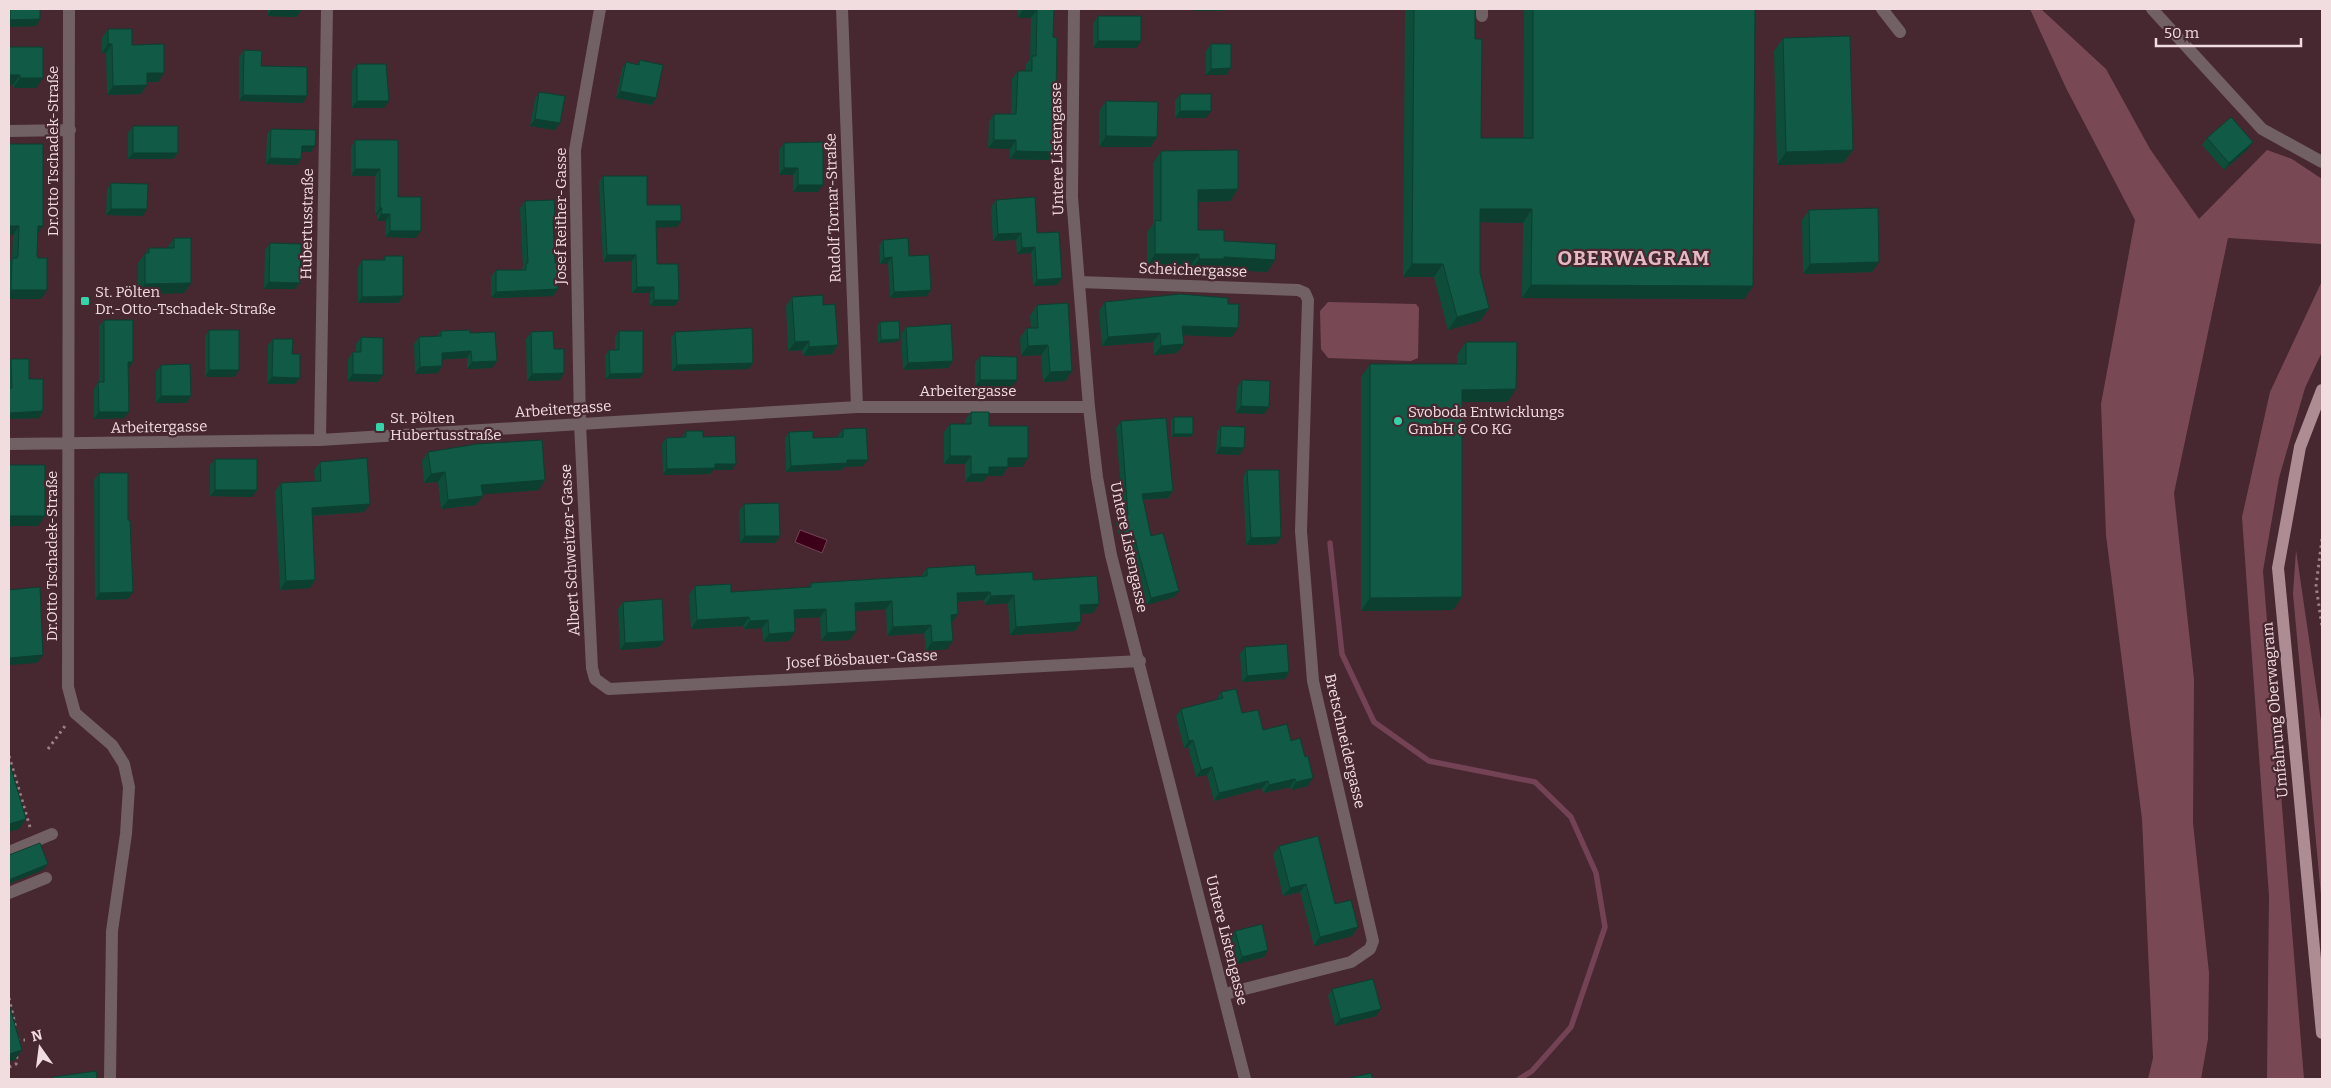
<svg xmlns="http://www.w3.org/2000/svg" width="2331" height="1088" font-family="Bitter,serif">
<rect width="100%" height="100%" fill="#472730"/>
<path fill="#794855" d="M2030,9H2041L2106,69L2150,149L2199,219L2267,150L2292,159L2322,179V244L2228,238L2174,493L2194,679L2193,823L2209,973L2208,1039L2201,1079H2148L2153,1058L2142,819L2106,535L2101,404L2135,220L2066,88Z
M2322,281V352L2305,388L2279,478L2263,571L2304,1079H2267L2269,896L2242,517L2270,392Z
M1328,302L1416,304L1419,308L1418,358L1411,361L1328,358L1321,349L1320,311Z
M2296,550L2322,728V906L2293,594Z"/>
<path fill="#3d0019" stroke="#734255" d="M800,530L827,540L822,553L795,542Z"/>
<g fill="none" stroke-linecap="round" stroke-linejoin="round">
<path stroke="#734255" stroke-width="5.5" d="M1330,543L1342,654L1374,722L1429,761L1535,782L1571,817L1596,873L1605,927L1571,1027L1532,1071L1519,1079"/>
<path stroke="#9a8086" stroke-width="3" stroke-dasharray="2.5 4" stroke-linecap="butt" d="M2322,539L2316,586L2322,626
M48,749L65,726
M9,756L30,827
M9,998L16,1029
M17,1040H25
M9,1067L16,1064L17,1055"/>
<path stroke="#716064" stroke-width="12" d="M69,9L68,687L75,713L112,745L124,764L129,787L126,834L112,931L110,1079
M600,9L575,150L580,424L592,668L595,679L609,689L1140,661
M842,9L857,407
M1074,9L1072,197L1089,407L1097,477L1111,555L1245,1079
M1482,9V16
M1882,9L1900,32
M2152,9L2262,129L2322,162
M9,131L70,130
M1080,282L1298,290L1305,293L1308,300L1301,531L1313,681L1373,941L1370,949L1351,962L1225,994
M320,440L327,9
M9,444L320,440L857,407H1089
M9,852L52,834
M9,893L46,878"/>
<path stroke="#ad8c94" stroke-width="12" d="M2322,390L2300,447L2278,568L2322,1033"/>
</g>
<path fill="#0f4d3b" d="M9,9H40V19L36,26L9,27Z
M268,9H301V11L296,17L267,16Z
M1018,9H1054L1049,160L1010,159V149L988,148L989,122L994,114H1011L1012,79L1018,71H1026V64L1030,59L1031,18H1018Z
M1405,9H1475V39L1481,138H1523L1524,9H1755L1753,286L1744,299L1522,298L1523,223L1480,222V273L1489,308L1480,321L1448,330L1434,277H1403Z
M1098,16L1136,48H1093V23Z
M108,29L132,45L164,73L158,82H147V85L141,94L107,95L106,53H102V38Z
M1783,38L1853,150L1843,163L1777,165L1774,51Z
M1211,44L1226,75H1206V51Z
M9,47L36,88H13Z
M244,50L261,66L303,103L239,101V57Z
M640,60L656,98L652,105L616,98L622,69L626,62L637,64Z
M357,64L384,108H352V71Z
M539,92L555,130L530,126L535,99Z
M1180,94L1206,118H1175V101Z
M1106,101L1157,137L1150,147H1099V111Z
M133,126L178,153L173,159H128V133Z
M271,129L311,152H302L301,159L297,165L266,164L267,134Z
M2207,138L2248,149L2224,170L2202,145Z
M355,140H398V197L416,238L385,237L386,221H377V215H375V176H351V147Z
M784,143L818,192H793V175H779V150Z
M9,144L37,234V256L41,299H9V262L12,258L13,235H9Z
M1161,151L1238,189L1230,201L1198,202V230L1224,241L1267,272L1217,269L1216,271H1190V266H1147V232L1153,224V163Z
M603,176L647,205L681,221L677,227H656L657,264L675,306H650V293H632V261L603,262L599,182Z
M111,183L143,216L106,215L107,190Z
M996,200L1037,233L1062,278L1057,285L1033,286L1031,253L1017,254L1016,240L993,241L991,207Z
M525,201L553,223L555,263L558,289L553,296L491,298V277L496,270H521L523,267L520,208Z
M1809,210L1872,272L1803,274L1802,220Z
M174,238L191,283L184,293L138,294V263L149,248H167Z
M883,240L909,256L927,296L890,298L888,263L880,264L879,246Z
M270,243L295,289H264L265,250Z
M385,256L403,296L398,303H358V267L362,260H382Z
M792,297L823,305L838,345L832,354L803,356L802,350L788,351L786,306Z
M1105,302L1228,304L1232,337L1183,335L1184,344L1177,353L1154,355L1153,342L1102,346L1099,311Z
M1037,305L1072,371L1065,381L1043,382L1041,355L1021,356L1020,338L1027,328H1031L1030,316Z
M104,320L128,369L129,412L124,418L94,419V389L98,382H99V326Z
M880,322L897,342L878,343L877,326Z
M906,327L948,368L903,370L901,334Z
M209,330L234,377H205V337Z
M441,331L470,333L492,368L467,369V358L442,359L438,373L415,374L414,344L419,337L437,336Z
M619,331L643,373L640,378L606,379L605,356L609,350H615V337Z
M531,332L554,349L560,380L527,381L526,339Z
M675,332L749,369L672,371L671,338Z
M361,337L383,375L378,382L348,381V359L353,352H356V344Z
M273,339L292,354L295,384H267L268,345Z
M1466,342L1516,389L1507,402H1462V597L1453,610L1361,611V377L1370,364H1457V355Z
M980,356L1012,387H975V363Z
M11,359L29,379L43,411L39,418L9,419V363Z
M161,365L191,396L186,403H156V371Z
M1242,380L1269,407L1264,414L1236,413L1237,387Z
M971,412L989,426L1022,467H1008L1002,476H987L983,482H965V464H944V432L950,424H965V420Z
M1174,417L1190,437H1171V420Z
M1121,421L1173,491L1168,498L1143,500L1151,536L1179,591L1174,597L1147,605L1129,538L1120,540L1116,523L1121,517L1123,516L1116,428Z
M1221,426L1244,448L1239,455L1216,454L1217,432Z
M843,429L863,466L844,467L842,470L786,472L785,438L789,432L813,438L838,437V435Z
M686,431L703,437L732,470H713L710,474L663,475L662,444L666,438L682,437Z
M428,452L545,480L539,490L482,494L483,496L476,505L441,509L438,482L424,483L422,461Z
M215,459L257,490L252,497L210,496V465Z
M320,462L364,512L312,516L315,580L310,588L280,590L275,491L281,483L315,481L314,470Z
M1247,470L1281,537L1276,544L1246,545L1243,477Z
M99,473L128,599L95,600L94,480Z
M744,504L780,536L775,543H740L739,511Z
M927,568L976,575L1033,580L1099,604L1093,613L1081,614V622L1075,631L1010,635L1008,603L985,605L984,600L957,602L958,614L952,623L947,649L926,651L924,633L887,636L886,609L855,611L850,640L821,641L820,617L794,618L789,641L763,642L762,628L744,629L743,626L691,629L689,595L695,586L731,592L809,587L811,583L921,576Z
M623,602L659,647L620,650L618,609Z
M1245,647L1289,672L1285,679L1242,682L1240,654Z
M1221,692L1242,713L1263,730L1291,741L1308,786L1291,790L1290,787L1263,793L1262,788L1214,801L1207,775L1196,777L1188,747L1184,748L1176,716L1181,709L1216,700Z
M1279,846L1358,927L1352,936L1314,946L1300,892L1283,896L1273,854Z
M1235,931L1264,957L1237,964L1230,938Z
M1332,989L1376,1016L1335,1026L1328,996Z"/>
<path fill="#0c3f30" d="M272,9L301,11L296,17L267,16Z
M1023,9L1037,10L1031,18H1018Z
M1194,9H1225L1223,11H1193Z
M40,19L36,26L9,27V22L10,20Z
M1098,41H1141L1136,48H1093Z
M108,44H112L106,53H102Z
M1231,68L1226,75H1206L1211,69Z
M147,73H164L158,82H140Z
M9,75H20L13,85H9Z
M20,78H43L36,88H13Z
M147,85L141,94L107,95L113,86Z
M620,91L656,98L652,105L616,98Z
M243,95L307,96L303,103L239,101Z
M357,101H389L384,108H352Z
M1180,111H1211L1206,118H1175Z
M535,119L560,123L555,130L530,126Z
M1106,136L1157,137L1150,147H1099Z
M994,140H1016L1010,149L988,148Z
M2253,142L2248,149L2224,170L2229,163Z
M302,146H315L311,152H298Z
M1853,150L1843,163L1777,165L1786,152Z
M1016,151L1055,152L1049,160L1010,159Z
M133,153H178L173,159H128Z
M270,158L301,159L297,165L266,164Z
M784,168H798L793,175H779Z
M355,169H380L375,176H351Z
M798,185H823L818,192H793Z
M1238,189L1230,201L1189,202L1198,190Z
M380,208H382L377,215H375Z
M111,209H147L143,216L106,215Z
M1480,209H1532L1523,223L1471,222Z
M381,214H390L386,221H377Z
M656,221H681L677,227L652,228Z
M9,226H19L13,235H9Z
M38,226H43L37,235Z
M390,231H421L416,238L385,237Z
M1021,233L1016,240L993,241L998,234Z
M1035,247L1031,253L1017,254L1022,248Z
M1155,254H1199L1190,266H1147Z
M607,255H636L632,261L603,262Z
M892,257L888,263L880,264L884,258Z
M1224,257L1275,260L1267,272L1217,269L1216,271H1190L1199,259Z
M1879,262L1872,272L1803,274L1810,264Z
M1412,264H1443L1434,277H1403Z
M1062,278L1057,285L1033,286L1037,280Z
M269,282L300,283L295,289H264Z
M191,283L184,293L138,294L145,284Z
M1531,285L1753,286L1744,299L1522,298Z
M637,287H654L650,293H632Z
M558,289L553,296L491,298L496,292Z
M11,290H47L41,299H9V294Z
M931,290L927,296L890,298L894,292Z
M403,296L398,303H358L362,297Z
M654,300H679L675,306H650Z
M1489,308L1480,321L1448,330L1457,317Z
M1182,326L1238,328L1232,337L1176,335Z
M1160,333L1153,342L1102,346L1108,337Z
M900,339L897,342L878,343L881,340Z
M809,341L802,350L788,351L795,342Z
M1184,344L1177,353L1154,355L1161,346Z
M838,345L832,354L803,356L809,347Z
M1048,345L1041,355L1021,356L1028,346Z
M471,351L467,358L437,360L442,353Z
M497,361L492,368L467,369L472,362Z
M953,361L948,368L903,370L908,363Z
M128,362H133L129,369Z
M753,363L749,369L672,371L677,365Z
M442,366L438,373L415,374L420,367Z
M209,370H239L234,377H205Z
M1072,371L1065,381L1043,382L1050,372Z
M564,373L560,380L527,381L532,374Z
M643,373L640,378L606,379L610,374Z
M353,374L383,375L378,382L348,381Z
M272,377L300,378L295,384H267Z
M980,380H1017L1012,387H975Z
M1516,389L1507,402H1453L1462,390Z
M161,396H191L186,403H156Z
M1241,406L1269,407L1264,414L1236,413Z
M43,411L39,418L9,419V413Z
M99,412H129L124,418L94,419Z
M1174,434H1193L1190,437H1171Z
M1220,447L1244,448L1239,455L1216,454Z
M950,456H971L965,464H944Z
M1008,458H1028L1022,467H1002Z
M847,460H868L863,466L844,467L842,470L786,472L791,466Z
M715,464H736L732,470H713L710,474L663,475L667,469Z
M989,467H1008L1002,476H987L983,482H965L971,474Z
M445,472L438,482L424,483L431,474Z
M545,480L539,490L475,495L481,485Z
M215,490H257L252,497L210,496Z
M1173,491L1168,498L1137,500L1142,494Z
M483,496L476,505L441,509L448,500Z
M370,504L364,512L306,516L312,508Z
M9,516H45L38,526H9Z
M1133,532L1129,538L1120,540L1124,533Z
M745,536H780L775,543H740Z
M1281,537L1276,544L1246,545L1251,538Z
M315,580L310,588L280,590L286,581Z
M1179,591L1174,597L1147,605L1151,598Z
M133,592L128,599L95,600L99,593Z
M990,592L984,600L951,602L957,593Z
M1014,595L1008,603L985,605L991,596Z
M1462,597L1453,610L1361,611L1370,598Z
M892,601L886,609L849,612L855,603Z
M1099,604L1093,613L1074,614L1080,605Z
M826,609L820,617L788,619L794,610Z
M958,614L952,623H945L951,615Z
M749,617L743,626L691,629L697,620Z
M768,620L762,628L744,629L750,621Z
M1081,622L1075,631L1010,635L1016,627Z
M931,625L924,633L887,636L893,627Z
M856,631L850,640L821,641L827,633Z
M795,632L789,641L763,642L769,634Z
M664,641L659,647L620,650L625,643Z
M953,641L947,649L926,651L932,642Z
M43,655L37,663L9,665V658Z
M1289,672L1285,679L1242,682L1247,676Z
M1193,740L1188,747L1184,748L1189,741Z
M1212,767L1207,775L1196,777L1201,770Z
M1313,778L1308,786L1291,790L1296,782Z
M1295,779L1290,787L1263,793L1269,785Z
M1268,781L1262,788L1214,801L1219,793Z
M26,819L19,829L9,832V824Z
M48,864L43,870L9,884V881L11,879Z
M1306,884L1300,892L1283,896L1290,888Z
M1358,927L1352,936L1314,946L1320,937Z
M1268,950L1264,957L1237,964L1242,957Z
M1381,1009L1376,1016L1335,1026L1340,1019Z
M22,1050L15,1060L9,1062V1054Z"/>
<path fill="#115a45" stroke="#0c3f30" d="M10,9H40V19L10,20Z
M272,9H301V11Z
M1023,9H1054L1053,37L1057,38L1055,152L1016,151V140H994V114H1016L1018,71H1032V56H1036L1037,10Z
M1414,9H1475V39H1482L1481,138H1533V9H1755L1753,286L1531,285L1532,209H1480V273L1489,308L1457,317L1443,264H1412Z
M1098,16H1141V41H1098Z
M108,29H132V45L164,44V73H147V85L113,86L112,44H108Z
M1850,36L1853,150L1786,152L1783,38Z
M1211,44H1231V68L1211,69Z
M9,47H43V78H20V75H9Z
M244,50L262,51L261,66L307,67V96L243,95Z
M640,60L663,65L656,98L620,91L626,62L639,65Z
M357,64H386L389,101H357Z
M539,92L565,96L560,123L535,119Z
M1180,94H1211V111H1180Z
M1106,101L1158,102L1157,137L1106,136Z
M2231,117L2253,142L2229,163L2207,138Z
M133,126H178V153H133Z
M271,129L316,130L315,146H302L301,159L270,158Z
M355,140H398V197H421V231H390V214H381L382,208H380V169H355Z
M823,142V185H798V168H784V143Z
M9,144H43V226H38L37,256L38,258H47V290H11L12,258H17L18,256L19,226H9Z
M1238,150V189L1198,190V230H1224V241L1276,244L1275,260L1224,257V259H1199V254H1155V220L1161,221V151Z
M603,176H647V205H681V221H656L657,264H678L679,300H654V287H637L636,255H607Z
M111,183L148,184L147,209H111Z
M1035,197L1037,233L1059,232L1062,278L1037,280L1035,247L1022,248L1021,233L998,234L996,200Z
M554,200L555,220H553L555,263H558V289L496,292V270H526V263H528L525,201Z
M1878,208L1879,262L1810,264L1809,210Z
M174,238H191V283L145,284V253H149V248H174Z
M908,238L909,256L929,255L931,290L894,292L892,257L884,258L883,240Z
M270,243L301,244L300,283L269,282Z
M385,256H403V296L362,297V260H385Z
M1180,294L1228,298V304H1239L1238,328L1182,326L1184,344L1161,346L1160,333L1108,337L1105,302Z
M823,295V305L835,304L838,345L809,347V341L795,342L792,297Z
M1068,303L1072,371L1050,372L1048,345L1028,346L1027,328H1038L1037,305Z
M104,320H133V362H128L129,412H99L98,382H104Z
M899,321L900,339L881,340L880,322Z
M951,324L953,361L908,363L906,327Z
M752,328L753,363L677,365L675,332Z
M209,330H239V370H209Z
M470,330V333L495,332L497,361L472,362L471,351L442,353V366L420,367L419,337L441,336V331Z
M553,331L554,349H564V373L532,374L531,332Z
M619,331H643V373L610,374L609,350H619Z
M361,337L383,338V375L353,374V352H361Z
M273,339H293L292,354H300V378L272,377Z
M1466,342H1517L1516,389L1462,390V597L1370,598V364H1466Z
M980,356L1017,357V380H980Z
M11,359H29V379H43V411L9,413V388H12Z
M190,364L191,396H161V365Z
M1242,380L1270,381L1269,407L1241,406Z
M971,412H989V426H1028V458H1008V467H989V474H971V456H950V424H971Z
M1174,417H1193V434H1174Z
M1166,418L1173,491L1142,494L1151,536L1163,533L1179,591L1151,598L1133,532L1124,533L1121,517L1128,515L1121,421Z
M1221,426L1245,427L1244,448L1220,447Z
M866,428L868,460H847V463L791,466L789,432L813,431V438L843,437V429Z
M686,431H703V437L735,436L736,464H715V468L667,469L666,438L686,437Z
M542,440L545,480L481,485L483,496L448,500L445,472L431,474L428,452L477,444Z
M367,458L370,504L312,508L315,580L286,581L281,483L321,481L320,462Z
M215,459H257V490H215Z
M9,465H45V516H9Z
M1247,470H1279L1281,537L1251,538Z
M99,473H128V520H130L133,592L99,593Z
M779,503L780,536H745L744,504Z
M975,565L976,575L1033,572V580L1097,576L1099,604L1080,605L1081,622L1016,627L1014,595L991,596L990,592L957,593L958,614L951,615L953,641L932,642L931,625L893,627L892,601L855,603L856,631L827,633L826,609L794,610L795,632L769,634L768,620L750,621L749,617L697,620L695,586L731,584V592L811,587V583L927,576V568Z
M40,587L43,655L9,658V590Z
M662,599L664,641L625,643L623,602Z
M1287,644L1289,672L1247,676L1245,647Z
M1236,689L1242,713L1258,710L1263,730L1287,724L1291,741L1300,738L1305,757L1308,756L1313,778L1296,782L1295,779L1269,785L1268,781L1219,793L1212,767L1201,770L1193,740L1189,741L1181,709L1223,698L1221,692Z
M9,761L26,819L9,824Z
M1318,836L1335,904L1351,900L1358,927L1320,937L1306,884L1290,888L1279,846Z
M40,843L48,864L11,879L9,881V855Z
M1262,924L1268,950L1242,957L1235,931Z
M1373,979L1381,1009L1340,1019L1332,989Z
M9,1004L22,1050L9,1054Z
M96,1071L97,1079H53V1077Z
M1371,1073L1373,1079H1345Z"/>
<g fill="#34d4a8" stroke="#472730" stroke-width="2">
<rect x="80" y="296" width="10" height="10" rx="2.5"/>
<circle cx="1398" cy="421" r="5"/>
<rect x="375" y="422" width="10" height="10" rx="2.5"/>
</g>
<g text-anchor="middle" stroke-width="4.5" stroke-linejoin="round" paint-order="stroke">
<g font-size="15" fill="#f1dce0" stroke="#472730">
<text transform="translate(1057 149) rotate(-91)" y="5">Untere Listengasse</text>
<text transform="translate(53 151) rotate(-90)" y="5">Dr.Otto Tschadek-Straße</text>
<text transform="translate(833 208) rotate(-92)" y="5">Rudolf Tornar-Straße</text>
<text transform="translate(561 216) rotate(-90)" y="5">Josef Reither-Gasse</text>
<text transform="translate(307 224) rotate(-89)" y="5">Hubertusstraße</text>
<text transform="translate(1193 270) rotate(2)" y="5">Scheichergasse</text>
<text x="968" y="396">Arbeitergasse</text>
<text transform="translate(563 409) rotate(-4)" y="5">Arbeitergasse</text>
<text transform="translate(159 427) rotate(-1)" y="5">Arbeitergasse</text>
<text transform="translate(1129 547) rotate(78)" y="5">Untere Listengasse</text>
<text transform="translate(570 550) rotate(-93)" y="5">Albert Schweitzer-Gasse</text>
<text transform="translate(52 556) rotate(-90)" y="5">Dr.Otto Tschadek-Straße</text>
<text transform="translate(862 659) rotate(-3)" y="5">Josef Bösbauer-Gasse</text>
<text transform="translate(2275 710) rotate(-95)" y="5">Umfahrung Oberwagram</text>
<text transform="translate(1345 741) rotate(77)" y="5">Bretschneidergasse</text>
<text transform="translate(1227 940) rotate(76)" y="5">Untere Listengasse</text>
</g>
<g font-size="15" fill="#f1dce0" stroke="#472730" text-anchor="start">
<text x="95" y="297">St. Pölten<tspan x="95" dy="17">Dr.-Otto-Tschadek-Straße</tspan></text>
<text x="1408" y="417">Svoboda Entwicklungs<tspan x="1408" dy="17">GmbH &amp; Co KG</tspan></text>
<text x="390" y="423">St. Pölten<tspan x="390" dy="17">Hubertusstraße</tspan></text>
</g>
<g font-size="20" font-weight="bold" letter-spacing="1" fill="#e3bac3" stroke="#472730">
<text x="1634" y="265">OBERWAGRAM</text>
</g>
</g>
<rect width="2331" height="1088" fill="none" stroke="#f1dce0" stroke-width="20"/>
<g transform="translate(40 1048) rotate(346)" stroke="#472730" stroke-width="4" paint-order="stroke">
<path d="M0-4L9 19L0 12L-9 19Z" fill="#f1dce0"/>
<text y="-8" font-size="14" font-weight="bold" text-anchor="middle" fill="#f1dce0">N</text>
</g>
<path d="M2156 38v8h145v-8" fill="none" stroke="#f1dce0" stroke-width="2.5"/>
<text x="2164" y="38" font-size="15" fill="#f1dce0" stroke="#472730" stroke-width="4" paint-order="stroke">50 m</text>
</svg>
